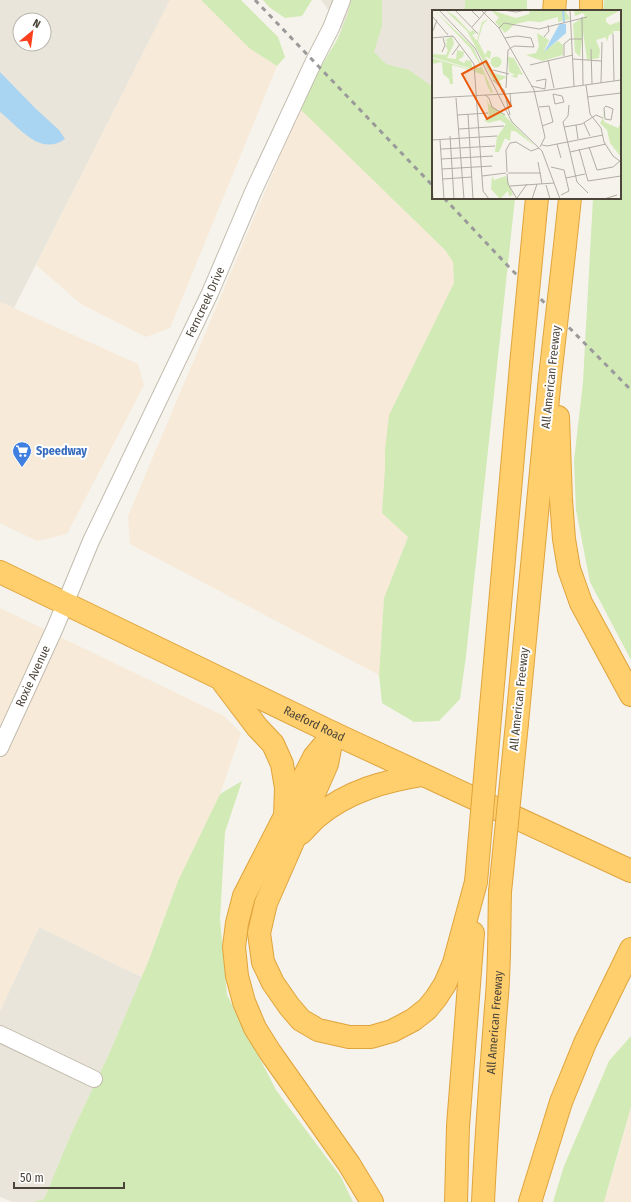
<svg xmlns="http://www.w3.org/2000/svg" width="631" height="1202" font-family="'Fira Sans Condensed',sans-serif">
<rect width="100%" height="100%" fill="#f6f3ec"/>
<path fill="#eae5da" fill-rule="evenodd" d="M0,0H170L14,308L0,302ZM20,20H44V44H20Z
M321,0H472L473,11H433V153Z
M39,927L142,977L109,1054L71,1134L44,1199L33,1202H13L0,1197V1011Z"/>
<path fill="#f7ead8" d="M170,0H201L249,48L277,66L170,328L146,337L81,304L36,265Z
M300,109L445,250L453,262L454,283L389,415L408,537L384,598L379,675L130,544L128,516Z
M0,302L138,364L144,385L67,534L37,541L0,523Z
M0,608L224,716L241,733L220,794L178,881L142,977L39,927L0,1011Z
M631,1107V1202H604L619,1152Z"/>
<path fill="#d2eab5" d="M201,0H241L278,37L285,57L277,66L249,48Z
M263,0H312L302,16L285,18L269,7Z
M351,0H382V26L374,52L386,64L409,70L433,87V198H515L466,656L460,699L439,721L414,722L382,703L379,675L384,598L408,537L382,513L385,469V450L389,415L454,283L453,262L445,250L300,109L320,68L337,40L347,16Z
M465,0H527V11H465Z
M604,0H631V660L590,582L576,510L574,461L583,382L593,198H620V11H603Z
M242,781L225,832L220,919L227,995L276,1090L341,1177L353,1202H33L44,1199L71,1134L109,1054L148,962L178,881L220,794Z
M631,1036V1107L604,1202H553L564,1166L609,1061Z"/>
<path fill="#a9d4f2" d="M0,72L35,108L59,130L65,139C40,157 19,127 0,112Z"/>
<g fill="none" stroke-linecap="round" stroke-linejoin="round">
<defs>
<g id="minor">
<path id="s1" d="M0,748L55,628L91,541L210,293L253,192L314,61L331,28L342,0"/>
<path d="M0,1034L94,1079"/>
</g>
<g id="highway">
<path d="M554,11L555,0"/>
<path d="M591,11V0"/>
<path d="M535,218L537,198"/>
<path d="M565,245L570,198"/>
<path d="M558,417L561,500L564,539L569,569L581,603L631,695"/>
<path id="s2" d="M0,572L333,733L631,871"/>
<path d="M223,682L257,727L273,744L282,764L286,788L285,816L244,896L237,923L234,947L237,976L244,1002L255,1028L270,1052L349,1164L372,1202"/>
<path d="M491,707L521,365"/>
<path d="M517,723L550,377"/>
<path d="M333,733L327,764L266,903L259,933L263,962L273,983L289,1006L301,1020L318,1030L349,1037H371L392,1031L413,1020L427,1009L436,998L445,984L454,963L476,882"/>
<path d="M288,809L314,757L329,739"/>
<path d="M301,833C306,828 312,821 318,816C348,791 385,781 422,775"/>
<path d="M456,1202L458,1126L473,933"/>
<path id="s3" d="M483,1202C486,1137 491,1072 496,1007C500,969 499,930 500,892"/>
<path d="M530,1202L561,1102L585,1043L631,949"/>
</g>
</defs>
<use href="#minor" stroke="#c2bbae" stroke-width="18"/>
<use href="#highway" stroke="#e0a43c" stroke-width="24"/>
<use href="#minor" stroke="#fff" stroke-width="16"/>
<use href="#highway" stroke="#ffcf6e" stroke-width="22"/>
<path stroke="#9a9a9a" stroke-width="3" stroke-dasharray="5 5" stroke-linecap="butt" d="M255,0L433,186
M444,198L508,266L631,390"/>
<defs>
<path id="highway-bridge" d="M521,365L535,218
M550,377L565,245
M476,882L491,707
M500,892L517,723"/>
</defs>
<use href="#highway-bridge" stroke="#e0a43c" stroke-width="24" stroke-linecap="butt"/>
<use href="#highway-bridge" stroke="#ffcf6e" stroke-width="22"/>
</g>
<defs>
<symbol id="supermarket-pin" viewBox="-11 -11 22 30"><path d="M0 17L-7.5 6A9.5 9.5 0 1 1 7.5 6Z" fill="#3f7fe0" stroke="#fff"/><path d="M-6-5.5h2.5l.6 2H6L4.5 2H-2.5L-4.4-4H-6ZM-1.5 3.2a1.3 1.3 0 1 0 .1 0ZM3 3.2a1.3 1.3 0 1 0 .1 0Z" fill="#fff"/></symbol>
</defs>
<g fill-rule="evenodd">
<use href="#supermarket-pin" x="11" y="440" width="22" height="30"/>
</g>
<g text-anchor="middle" stroke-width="4" stroke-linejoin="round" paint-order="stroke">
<g font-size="12" fill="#4b4439" stroke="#fff">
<text dy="4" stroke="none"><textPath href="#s1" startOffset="491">Ferncreek Drive</textPath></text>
<text transform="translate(551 377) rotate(-84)" y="4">All American Freeway</text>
<text dy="4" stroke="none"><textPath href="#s1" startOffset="79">Roxie Avenue</textPath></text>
<text transform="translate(519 699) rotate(-84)" y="4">All American Freeway</text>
<text dy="4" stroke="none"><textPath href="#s2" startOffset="349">Raeford Road</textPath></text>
<text dy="4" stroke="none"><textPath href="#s3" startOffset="180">All American Freeway</textPath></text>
</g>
<g font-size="12" font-weight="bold" fill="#366cbe" stroke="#fff" text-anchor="start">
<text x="36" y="455">Speedway</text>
</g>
</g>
<g transform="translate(432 10)">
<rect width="189" height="189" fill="#f6f3ec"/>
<path d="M2,0L41,37L61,82L59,83L55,75L52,65L43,62V56L46,58L49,57L39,39ZM13,0L23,6L38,22L41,20L44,23L40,25L45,31L50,12L56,9L51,14L46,31L53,45L56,40L59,42L58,49L53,46L61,63L75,67L67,71L71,76L62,71L35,21ZM59,0L84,8L97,4L98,0H133L138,9L126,12V7L108,12L97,11L83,14L73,23L63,12L67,8ZM142,0H189L174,8V12L178,15L189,11V21H181L182,23L177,25L175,32L174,27L164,30L168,40L167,48L155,50L151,22L148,47L143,42L141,14L153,6L151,3L143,6ZM105,23L117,30L112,41L126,31L131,35V45L110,51L94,45L104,43L107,36ZM20,26L22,34L15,48L24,49L25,40L32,42L31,47L26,50L32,53L34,50L39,51L41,59L0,47V44L14,45L16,40L13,35H16L13,33L16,32L13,30ZM58.5 52a5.5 5.5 0 1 1 11 0a5.5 5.5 0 1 1-11 0ZM76,47L82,48L91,65L86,64L85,68L78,66L83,65L77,62ZM0,48L41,60L42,61L20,55L21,74H18L17,69L11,64L10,52L0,54ZM55,88L57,94L72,105L103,136L83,121H79L78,131L73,128L67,142H63L65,127L74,114L68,110L56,113L52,110L57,108ZM170,94L172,112L186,118L189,112V147L178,133L175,120L168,113L172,107ZM60,166L62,170L74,166L81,185L77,186L76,181L68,189L59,179Z" fill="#d2eab5"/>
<path d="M128,13L134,14V23L112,42Z" fill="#a9d4f2"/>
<path fill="none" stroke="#a9d4f2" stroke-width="2" d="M131,0L132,12"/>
<path fill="none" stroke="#b2ada4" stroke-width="1" d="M7,0L43,38L80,112L110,141L128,189M23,0L46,24M39,0L48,9M49,0L67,18L102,80L113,127L108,137M71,0L84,2L94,0M138,0L142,76M0,6L16,25M150,7L151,75M40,17L55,0M67,18L72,13L107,19L155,7M0,23L5,10M181,24L182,71M112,27L117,21L116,15M0,28L21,26L42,54L51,181L57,189M73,28L85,26L99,28L102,37L82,36L76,40L74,78M159,39L160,74M10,42L13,35L11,28M20,45L28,34M132,46V34L138,29H150M141,49L169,51M116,50L122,78M98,55L141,45M61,60L77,64M61,70L72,80L78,105M169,73L170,32M154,75L158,104L169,118L172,132L181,146L189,152M99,76L113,79L114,69L104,71M110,81L189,70M78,83L79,95M73,84L110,81M121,84L130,86L132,92L123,94ZM53,85L57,88L60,97L73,105M155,87L189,83M0,88L73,84M24,88L32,189M137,95L136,106L131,112L145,172L156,183M174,96L181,99L179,110L173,109L172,98ZM107,97L117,96L121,112L110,116M36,104L41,189M25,105L56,103M152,113L158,126M144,115L146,129M132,117L150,114L164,105L171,108M27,119L72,116M18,126L22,189M0,130L65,126M8,130L12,189M125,134L129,148M110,135L115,136L171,125M157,137L165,160L181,157L188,151M9,139L63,136M147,139L156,171L189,166M138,142L174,134M9,149L61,146M106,152L110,174M119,157L132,160L137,181L129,185M10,159L60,156M75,162L74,140L78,133L84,132L99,141L107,138M76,163H109M75,164L76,174L85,189M50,166L74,163M134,168L153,164M11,169L40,167M0,174L1,189M114,175L118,189M78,176L122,173M85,188L95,174M100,189L105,174M172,189L185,185"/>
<path fill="#e8590c" fill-opacity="0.15" stroke="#e8590c" stroke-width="2" d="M54,51L79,96L55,109L30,64Z"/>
<rect width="189" height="189" fill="none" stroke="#4b4439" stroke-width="2"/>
</g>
<g transform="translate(32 32) rotate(29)"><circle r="19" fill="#ffffff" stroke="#b7b4b0"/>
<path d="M0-3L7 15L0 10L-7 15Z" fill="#fc3f1d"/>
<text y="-6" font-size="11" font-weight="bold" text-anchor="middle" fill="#4b4439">N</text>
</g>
<path d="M14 1182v6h110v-6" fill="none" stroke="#4b4439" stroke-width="2"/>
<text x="20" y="1182" font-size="12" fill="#4b4439" stroke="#ffffff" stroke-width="3" paint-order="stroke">50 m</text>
</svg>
